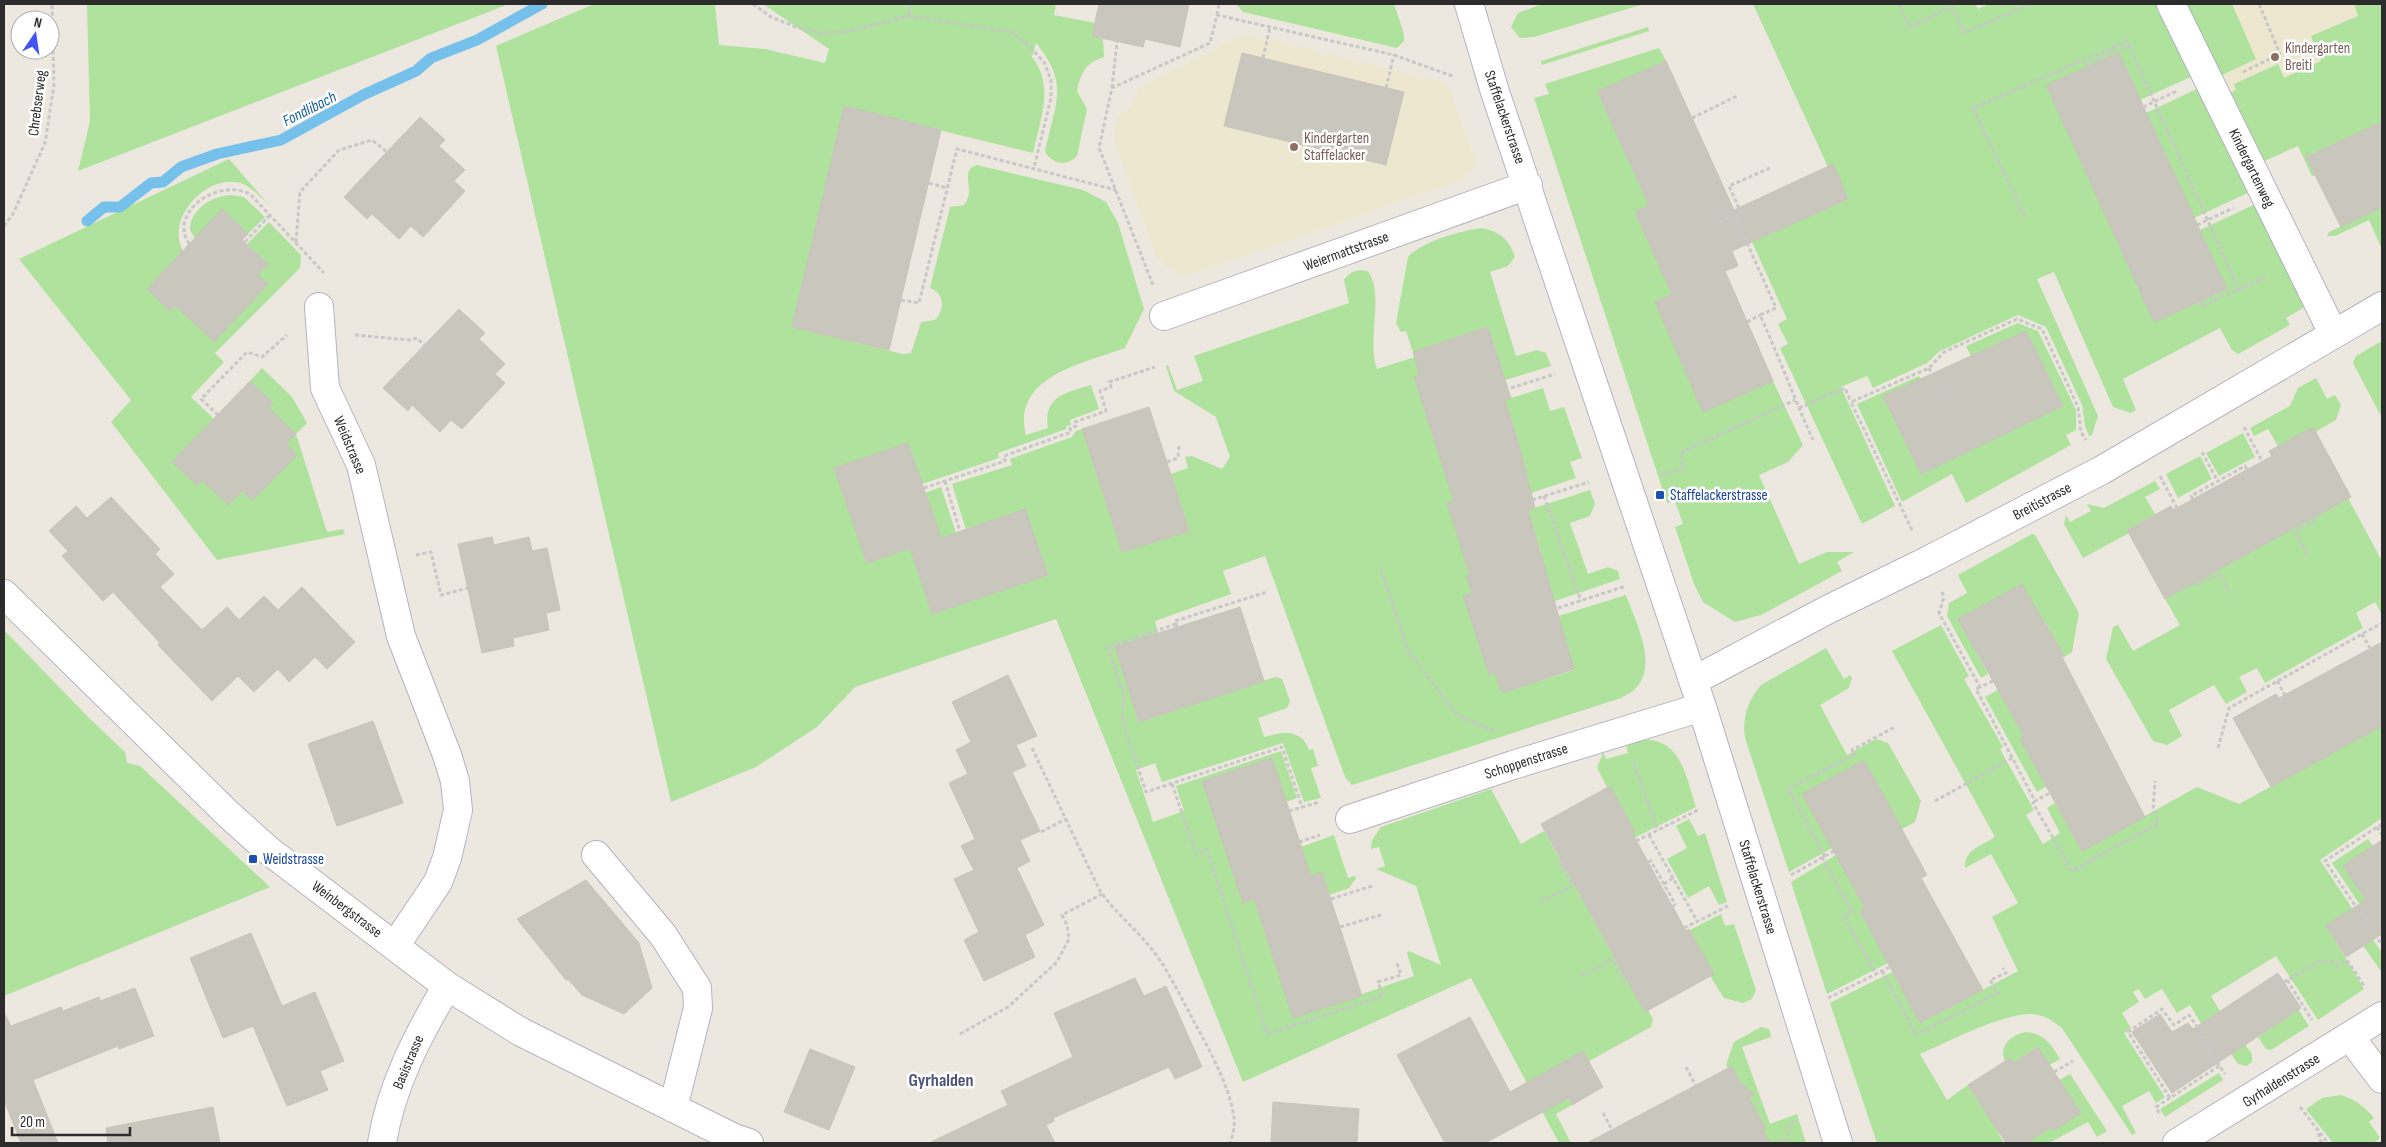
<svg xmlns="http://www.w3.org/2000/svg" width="2386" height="1147" font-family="'Sofia Sans Condensed',sans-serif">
<rect width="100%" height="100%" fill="#ede8df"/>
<path fill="#eee7cf" d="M2182,4H2382V38L2233,108Z
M1245,33L1447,83L1473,154L1475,161L1470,173L1464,180L1195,273L1183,275L1169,269L1157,258L1114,141L1117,115L1125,112L1134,102L1138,88Z"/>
<path fill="#aee29d" d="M87,4H509L78,171L90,121Z
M594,4H715L719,45L765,49L825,63L829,49L763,4H1056L1054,15L1095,23L1092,36L1103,39L1104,57C1085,63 1081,73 1077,91L1087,109L1077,156C1066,167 1053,164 1045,152C1054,105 1071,85 1036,43L1032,57C1055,86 1040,121 1033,153L844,107L792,327L903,354L911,353L921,322L935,320C945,310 945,293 930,288L950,207L964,205C977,190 958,171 977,165L1083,190L1106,202L1118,223L1144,309L1125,348C1085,363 1011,376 1026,435L1048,428C1043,396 1066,393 1091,385L1099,409L1070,420L1071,425L1066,426V429L998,453L999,458L922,484L908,443L834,468L867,563L910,548L932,614L1048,574L1025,510L966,530L952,484L1012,465L1010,459L1072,437L1076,431L1082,429L1122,552L1189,531L1171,474L1188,468L1185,457L1192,456L1222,469L1230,457L1216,417L1174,391L1166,366L1168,365L1177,390L1203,381L1194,356L1349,303L1344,280C1351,271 1357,269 1368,271C1385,296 1366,339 1377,369L1415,357L1420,375L1414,377L1456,500L1447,503L1462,548L1478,572L1466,576L1472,594L1464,597L1489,675L1495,672L1502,693L1574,670L1567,647L1552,618L1626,595C1635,621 1660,666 1634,690C1631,693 1625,695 1621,698L1352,785L1345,777L1265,556L1223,571L1231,594L1155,621L1158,633L1115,648L1140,722L1275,677L1282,679L1290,701L1287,708L1258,718L1264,737C1282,732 1301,728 1309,750L1313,749L1318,766L1311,768L1321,798L1304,802L1283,743L1162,782L1155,763L1136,770L1153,822L1184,811L1176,786L1281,751L1297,798L1286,802L1203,781L1243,902L1254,899L1293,1018L1414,976L1407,953L1409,951L1441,965L1416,886L1376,869L1385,866L1379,847L1371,849L1372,840L1381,827L1491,789L1521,844L1544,831L1645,1012L1648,1010L1653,1019L1651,1027L1589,1061L1583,1051L1552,1069L1572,1105L1556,1114L1571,1143H1559L1471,978L1243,1082L1056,619L855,687L817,727L756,767L671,802L496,46Z
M1236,4H1394L1404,34V41L1397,48L1243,12Z
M1542,4H1644L1534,37L1520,38L1511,27L1518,13Z
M1753,4H1975L1978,9L1989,4H2162L2197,74L2140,100L2119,53L2047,85L2154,322L2226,290L2200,230L2260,202L2306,306L2286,318L2290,325L2238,354L2232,350L2220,328L2123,379L2136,410L2131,413L2113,407L2054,272L2037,279L2098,416L2092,435L2089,436L2085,426L2082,405L2046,327L2018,315L1940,351L1927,363L1873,388L1867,376L1841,387L1895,506L1862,524L1780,348L1788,344L1778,324L1787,319L1752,242L1848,199L1833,166L1828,167Z
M2182,4H2232L2256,59L2218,77Z
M2354,4H2382V122L2307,156L2316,175L2312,176L2298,146L2260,163L2227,95L2236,90L2234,84L2278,64L2284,78L2321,61L2311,36L2358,16Z
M1648,27L1649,31L1542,65L1541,61Z
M1659,48L1666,61L1597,92L1649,205L1635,212L1672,294L1655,302L1703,411L1773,381L1803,445L1788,462L1759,475L1799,564L1827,552H1854L1837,562L1842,571L1761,615L1735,622L1703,602L1694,584L1675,527L1683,524L1675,501L1667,503L1534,98L1549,94L1545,84Z
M2203,86L2254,190L2194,218L2146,113Z
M229,159L291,230C279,217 256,187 240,183C206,174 165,219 183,251L147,289L170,311L176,306L203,331L268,284L258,275L268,264L247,244L269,222L301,255L300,268L215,353L224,362L191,397L214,419L202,480L228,505L242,491L253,500L297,455L286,444L295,435L269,408L273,403L250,381L262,368L292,397L307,423L296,434L326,529L328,532L343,529L345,534L217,560L111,422L131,400L19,259Z
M231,195L244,197L265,217L248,234L222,209L195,238L190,230C190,209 212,196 231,195Z
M2382,207V250L2369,220L2335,236H2327L2329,232Z
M1482,228C1500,232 1509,239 1515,257L1508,266L1490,272L1516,356L1537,350L1546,353L1551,366L1499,382L1496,350L1488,327L1413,352L1406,331L1401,332L1396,323L1408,257C1421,242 1462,230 1482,228Z
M2018,323L2038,331L2076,410V430L2066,435L2071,445L1966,503L1952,474L1902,502L1857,404L1919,376L1921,379L1884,397L1920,472L2062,407L2026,331L1987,349L1973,360L1966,346Z
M2382,341V418L2353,363L2356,356Z
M2316,378L2327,399L2335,395L2341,405L2336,420L2315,432L2312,428L2278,446L2268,429L2254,436L2250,428L2290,406L2298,388Z
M1543,388L1550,411L1564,407L1582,458L1570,462L1576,478L1531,493L1509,448L1519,444L1505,400Z
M2243,433L2255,457L2219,476L2206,453Z
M2200,456L2212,479L2178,498L2166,474Z
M2155,481L2160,489L2145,497L2155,514L2127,530L2129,533L2083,558L2064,524L2066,515L2070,522L2091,511L2087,504L2104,508Z
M941,487L956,533L941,538L925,493Z
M1590,490L1595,504L1590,516L1570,523L1588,574L1608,567L1618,571L1620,579L1549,603L1533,555L1541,552L1528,510Z
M2348,498L2382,561V615L2375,602L2356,613L2363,628L2265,683L2257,668L2239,677L2247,692L2226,704L2214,685L2169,710L2182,736L2167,745L2153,741L2106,659L2113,627L2118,625L2133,651L2180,625L2165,599Z
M2032,534L2035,535L2079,613L2072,652L2063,658L2061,655L2063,654L2045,622H2041L2022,584L1959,619L1988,674L1981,678L1947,616L1949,603L1967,593L1958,575Z
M1941,625L1969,676L1964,679L2003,747L2000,749L2034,810L2026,815L2043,844L2060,833L2047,808L2055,803L2082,851L2197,787L2239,804L2382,726V818L2320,860L2382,953V973L2342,915L2326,925L2364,989L2318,1020L2276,956L2211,996L2221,1013L2252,1054V1062L2247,1066L2238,1064L2220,1037L2212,1042L2190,1005L2177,1013L2162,989L2145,999L2139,989L2133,992L2139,1002L2122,1013L2131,1028L2124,1033L2165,1097L2156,1103L2149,1091L2122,1106L2136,1133L2132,1135L2062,1028C2055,1023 2048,1017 2038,1015C2012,1008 1946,1043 1920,1054L1947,1100L1968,1085L1981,1105L2003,1127L1997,1131L2004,1143H1877L1830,1003L1892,972L1921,1023L2018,971L1992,917L2018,903L1991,854L1965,868C1964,849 1982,846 1995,837L1892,651Z
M4,630L89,718L125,752L127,763L140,766L270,887L4,996Z
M1826,648L1844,679L1850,675L1852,678L1849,688L1820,705L1847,755L1876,739L1888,743L1921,801L1915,822L1902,829L1864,761L1832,848L1789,872L1745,738C1742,717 1748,701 1761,685Z
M1998,690L2024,736L2020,739L2047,786L2037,792L1985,697Z
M1641,740C1681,737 1686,777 1696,807L1634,838L1632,833L1635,831L1610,786L1607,787L1597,768L1603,752L1606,759L1628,753L1626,745Z
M1689,819L1698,836L1705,833L1727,902L1719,905L1709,886L1688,898L1667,859L1687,848L1676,826Z
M1334,835L1348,878L1355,876L1356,878L1349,888L1329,895L1322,872L1311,876L1301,847Z
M2368,839L2373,846L2343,866L2382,924V938L2332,863Z
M1836,855L1865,908L1860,912L1888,963L1827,994L1791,882Z
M1721,914L1725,926L1734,924L1756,990L1752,999L1743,1003L1724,998L1710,976L1714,974L1690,930Z
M2298,1009L2309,1026L2271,1050L2266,1049L2258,1037Z
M1761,1027L1769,1029L1771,1037L1742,1047L1770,1124L1797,1114L1806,1143H1764L1768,1141L1763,1131L1766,1129L1749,1098L1751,1096L1740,1082L1732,1066L1728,1068L1726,1065L1734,1042Z
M2026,1032C2045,1034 2051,1044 2060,1059L2049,1065L2037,1047L2014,1063L2010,1058L2005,1061C1998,1046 2012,1034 2026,1032Z
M2219,1073L2223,1080L2165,1117L2160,1109Z
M2070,1074L2107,1131L2097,1137L2088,1122L2049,1143H2026L2051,1127L2054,1130L2081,1113L2059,1080Z
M2341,1095C2356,1100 2364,1106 2374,1118L2369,1122L2380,1138L2374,1143H2333L2306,1109L2322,1098Z"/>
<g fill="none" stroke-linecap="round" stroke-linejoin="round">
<path stroke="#75c1ec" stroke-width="11" d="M87,221L104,207H120L151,183L163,182L181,167L217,154L281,140L363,95L416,71L431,58L477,40L542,4"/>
</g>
<path fill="#c9c6bd" stroke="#c9c4b8" d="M1099,4H1189L1180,47L1145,39L1143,47L1092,36Z
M1242,53L1404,92L1386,165L1224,126Z
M2119,53L2227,289L2154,322L2046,85Z
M1666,61L1734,210L1833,164L1848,199L1732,251L1738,266L1725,271L1773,381L1703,412L1655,302L1672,294L1635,212L1649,205L1597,91Z
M844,106L941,130L889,350L792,327Z
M420,117L445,140L439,146L465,170L454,181L465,191L423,237L411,226L399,239L372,214L367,219L344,197Z
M2382,122V207L2341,227L2306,157Z
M222,209L248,234L242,240L268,264L258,275L268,284L214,342L176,306L170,311L147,289Z
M459,309L485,333L479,339L505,364L495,374L505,383L462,429L451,420L440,432L412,405L408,411L383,388Z
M1488,327L1511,398L1505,400L1519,445L1535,508L1528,510L1574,669L1502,693L1495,672L1489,675L1463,596L1472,594L1466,576L1470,575L1447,503L1454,501L1414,377L1420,375L1413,352Z
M2026,331L2063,406L1921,474L1883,396Z
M250,381L273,403L269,408L296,434L286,444L297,455L253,500L242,491L228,505L202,480L197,485L172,462Z
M1149,407L1189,531L1122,552L1082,429Z
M2313,427L2351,497L2165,599L2127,530L2171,506L2173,510L2272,456L2269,451Z
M908,443L941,538L1025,509L1048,575L932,614L910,548L867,563L834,468Z
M111,497L160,549L155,554L174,574L160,587L202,630L227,607L239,620L264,596L278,610L302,587L355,642L327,669L315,657L289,682L278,669L254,692L238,676L212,701L158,645L160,643L113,592L103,601L62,556L68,551L49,531L76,506L87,518Z
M492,537L494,545L529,537L532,551L547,548L560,610L546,613L549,630L513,638L514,646L482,653L458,544Z
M2022,584L2063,654L2061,655L2145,817L2082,851L2020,739L2024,736L1958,619Z
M1240,607L1264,681L1139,722L1115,647Z
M2382,642V726L2271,787L2233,718L2276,694L2279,698Z
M1008,675L1037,736L1016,745L1026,766L1012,772L1040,831L1020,840L1030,861L1017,868L1044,925L1025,935L1035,957L984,981L964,940L979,932L954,879L974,870L961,846L975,839L949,783L968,774L956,750L971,742L952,702Z
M373,721L403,803L337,826L308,744Z
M1272,758L1311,876L1322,872L1362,996L1293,1018L1254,899L1243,903L1202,781Z
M1864,760L1927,875L1921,878L1983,990L1920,1023L1860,911L1865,908L1802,794Z
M1610,786L1635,832L1632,833L1686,931L1689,929L1714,974L1645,1012L1541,824Z
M2382,840V934L2346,957L2326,925L2366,900L2343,866Z
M586,880L639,943L652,988L624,1014L582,995L568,979L566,980L517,919Z
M251,933L282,1006L315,992L344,1061L320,1071L328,1090L287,1106L253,1026L223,1038L190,958Z
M2278,973L2301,1008L2172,1093L2132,1032L2160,1014L2172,1032L2188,1023L2193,1029Z
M1135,978L1144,996L1166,986L1202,1067L1175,1079L1169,1067L1053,1118L1054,1121L1046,1125L1055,1143H929L1008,1105L1001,1091L1073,1057L1054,1013Z
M135,988L154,1036L119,1049L118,1046L33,1080L58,1143H21L4,1100V1012L11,1026L61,1007L63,1011L99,997L100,1001Z
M1470,1017L1510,1092L1583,1051L1603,1087L1572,1105L1569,1098L1485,1143H1445L1397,1055Z
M2038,1047L2081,1113L2054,1130L2051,1127L2026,1143H2006L1968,1085L2010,1058L2014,1063Z
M810,1049L855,1067L829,1130L784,1112Z
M1732,1066L1740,1082L1754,1094L1749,1098L1766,1129L1763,1131L1770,1143H1587Z
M1273,1102L1359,1109L1357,1143H1271Z
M213,1107L220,1143H108L106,1128Z"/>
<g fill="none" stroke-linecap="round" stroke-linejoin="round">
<defs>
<path id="minor" d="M1469,4L1495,92L1702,707L1838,1143
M2171,4L2333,333
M319,307L325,388L361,465L401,636L447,755L455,781L458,810L447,858L438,882L395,946
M1164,316L1528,185
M4,594L227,813L268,850L447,986L521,1032L734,1138L749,1143
M1693,681L1829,609L1927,561L2102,470L2382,306
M1350,819L1513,765L1702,707
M596,855L663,935L697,988L698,1008L673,1108
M2350,1037L2382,1079
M382,1143C391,1086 418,1035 447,986
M2177,1143L2382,1016"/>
</defs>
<use href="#minor" stroke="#b2b3bf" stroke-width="30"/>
<path stroke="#c8c8c8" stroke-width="3" stroke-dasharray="4 2.5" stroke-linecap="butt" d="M753,4L771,17L796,27L820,33L844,32L909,16L1012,32L1030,47L1044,62L1051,80V98L1034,168
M1899,4L1909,27L1952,7L1964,33L2030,4
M1217,15L1219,4
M909,16L911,4
M1263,58L1270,27
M2088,67L2087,64L2129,45
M2243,72L2280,54L2259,4
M1112,88L1117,42
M1386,88L1394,55
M2143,107L2177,91
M1692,118L1737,96
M1770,168L1729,186L1741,213L1735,216L1776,308L1760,315C1779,357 1794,398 1813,440
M929,183L947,188
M2025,217L1973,108L2127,41L2239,290
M1719,222L1735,216
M2197,225L2233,208
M4,226L13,214L45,143L54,85L52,4
M245,242L270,215
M296,242L300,192L339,150L372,140L387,152
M189,244C186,238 183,232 184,225C189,197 227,182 250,194L324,273
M1153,285L1099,148L1112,88L1210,43L1217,15L1394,55L1455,77
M901,300L919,303L957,149L1116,190
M2200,301L2202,306L2268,276
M1747,322L1760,315
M355,335L410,340L417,338L424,345
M1929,368L1942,394
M1511,388L1555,374
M1799,408L1845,388L1851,402
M218,415L201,399L247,352L262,357L287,335
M2244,427L2262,461
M2202,452L2218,482
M1167,462L1178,458L1179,446
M1661,475L1683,468L1680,453L1795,400
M2160,476L2177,508
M945,481L960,532
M924,488L1005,461L1004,456L1071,432L1070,428L1076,426L1075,422L1106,411L1100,391L1111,387L1109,382L1155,367
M1544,496L1581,601
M2193,499L2191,496L2245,466L2247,470
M1532,500L1589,482
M1912,530L1851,402L1929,368L1944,352L2017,319L2042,329L2078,407L2081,432L2086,440
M2307,554L2295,532L2317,520L2315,517
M416,555L431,552L441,595L468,588
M1381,570L1408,650L1456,714L1497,733
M2196,582L2198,585L2219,573L2231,595
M1942,592L1944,597L1939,613L1980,687L1993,681
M1558,608L1626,586
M1176,624L1108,647L1124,697L1122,719L1146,792L1282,747L1302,807
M1177,627L1175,621L1267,592
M2362,634L2370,648
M2277,681L2285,695
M1980,687L1976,689L2035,801L2050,793
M1032,748L1099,889C1113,911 1134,927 1150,947C1166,966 1177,990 1189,1012C1206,1045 1228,1080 1234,1117C1235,1126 1233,1135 1230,1143
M2218,748L2229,708L2382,623
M1634,763L1658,831
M1172,784L1196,854L1207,850L1267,1034L1383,996L1378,982L1401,975L1397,963
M1935,801L2012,758
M2035,801L2033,803L2072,871L2156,825L2158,820L2153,810L2155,781
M1289,811L1320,802
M2382,824L2325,861L2382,945
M2377,827L2382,835
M1041,832L1066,819
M1649,835L1697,921
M1636,841L1698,810
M1299,842L1320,835
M1822,857L1852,912L1844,917L1876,974
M1825,857L1788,789L1855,754L1852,750L1895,727
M1648,862L1651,861L1675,904L1673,907
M1791,875L1834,851
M1664,884L1673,878
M1331,899L1372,886
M1541,902L1573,885L1559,861H1561
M1340,927L1381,915
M1684,928L1728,906
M1882,971L1916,1035L1998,993L1990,980L2006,973L2003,968
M1581,976L1613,959L1625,982L1627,981
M2287,980L2312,1020
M2284,982L2322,960L2340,965L2347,960L2365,987
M1828,998L1890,967
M960,1034L1008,1007L1057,962L1069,939L1067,925L1062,915L1102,894
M2198,1038L2200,1037L2225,1074
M1686,1067L1696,1086
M2054,1072L2073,1061
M2170,1098L2128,1032L2162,1009L2174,1025L2189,1015L2213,1050L2210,1052
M2300,1107L2328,1143
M1603,1113L1619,1143
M2159,1113L2156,1107L2219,1066
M2319,1133V1138L2322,1143
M1778,1143L1786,1139L1792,1122L1796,1121"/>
<use href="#minor" stroke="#fff" stroke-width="28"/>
</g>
<g fill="#8d6e63" stroke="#fff" stroke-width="2">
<circle cx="2275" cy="57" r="5"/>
<circle cx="1294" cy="147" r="5"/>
</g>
<g fill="#1a4fb4" stroke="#fff" stroke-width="2">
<rect x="1655" y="490" width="10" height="10" rx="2.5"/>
<rect x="248" y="854" width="10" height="10" rx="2.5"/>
</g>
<g text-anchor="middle" stroke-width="5" stroke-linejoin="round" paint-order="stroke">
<g font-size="15" fill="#785e54" stroke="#fff" text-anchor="start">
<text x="2285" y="53">Kindergarten<tspan x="2285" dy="17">Breiti</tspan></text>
<text x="1304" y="143">Kindergarten<tspan x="1304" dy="17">Staffelacker</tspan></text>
</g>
<g font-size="15" fill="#2c2c2c" stroke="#fff">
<text transform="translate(37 103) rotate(-83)" y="5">Chrebserweg</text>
<text transform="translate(1505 117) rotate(71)" y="5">Staffelackerstrasse</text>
<text transform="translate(2252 168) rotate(64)" y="5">Kindergartenweg</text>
<text transform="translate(1346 251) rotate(-20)" y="5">Weiermattstrasse</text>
<text transform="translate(350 445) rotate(67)" y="5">Weidstrasse</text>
<text transform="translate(2042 501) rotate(-28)" y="5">Breitistrasse</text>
<text transform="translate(1526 761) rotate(-18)" y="5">Schoppenstrasse</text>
<text transform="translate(1758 887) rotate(73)" y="5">Staffelackerstrasse</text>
<text transform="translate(347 909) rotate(37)" y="5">Weinbergstrasse</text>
<text transform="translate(408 1062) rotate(-67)" y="5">Basistrasse</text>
<text transform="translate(2281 1080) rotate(-32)" y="5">Gyrhaldenstrasse</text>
</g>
<g font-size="15" fill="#164399" stroke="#fff" text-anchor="start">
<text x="1670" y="500">Staffelackerstrasse</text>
<text x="263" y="864">Weidstrasse</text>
</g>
<g font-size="16" font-style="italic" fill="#115e9b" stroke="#fff">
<text transform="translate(309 108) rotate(-27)" y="6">Fondlibach</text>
</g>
<g font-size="18" font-weight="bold" fill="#4d517c" stroke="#fff">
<text x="941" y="1086">Gyrhalden</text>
</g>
</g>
<rect width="2386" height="1147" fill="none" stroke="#2c2c2c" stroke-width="10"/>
<g transform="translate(35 35) rotate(13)"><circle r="24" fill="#ffffff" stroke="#ababab"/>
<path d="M0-4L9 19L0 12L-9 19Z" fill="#4353f5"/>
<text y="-8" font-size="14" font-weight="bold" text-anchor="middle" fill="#2c2c2c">N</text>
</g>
<path d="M12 1127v8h118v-8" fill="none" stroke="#2c2c2c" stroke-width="2.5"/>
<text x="20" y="1127" font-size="15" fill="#2c2c2c" stroke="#ffffff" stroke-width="4" paint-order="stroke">20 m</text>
</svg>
